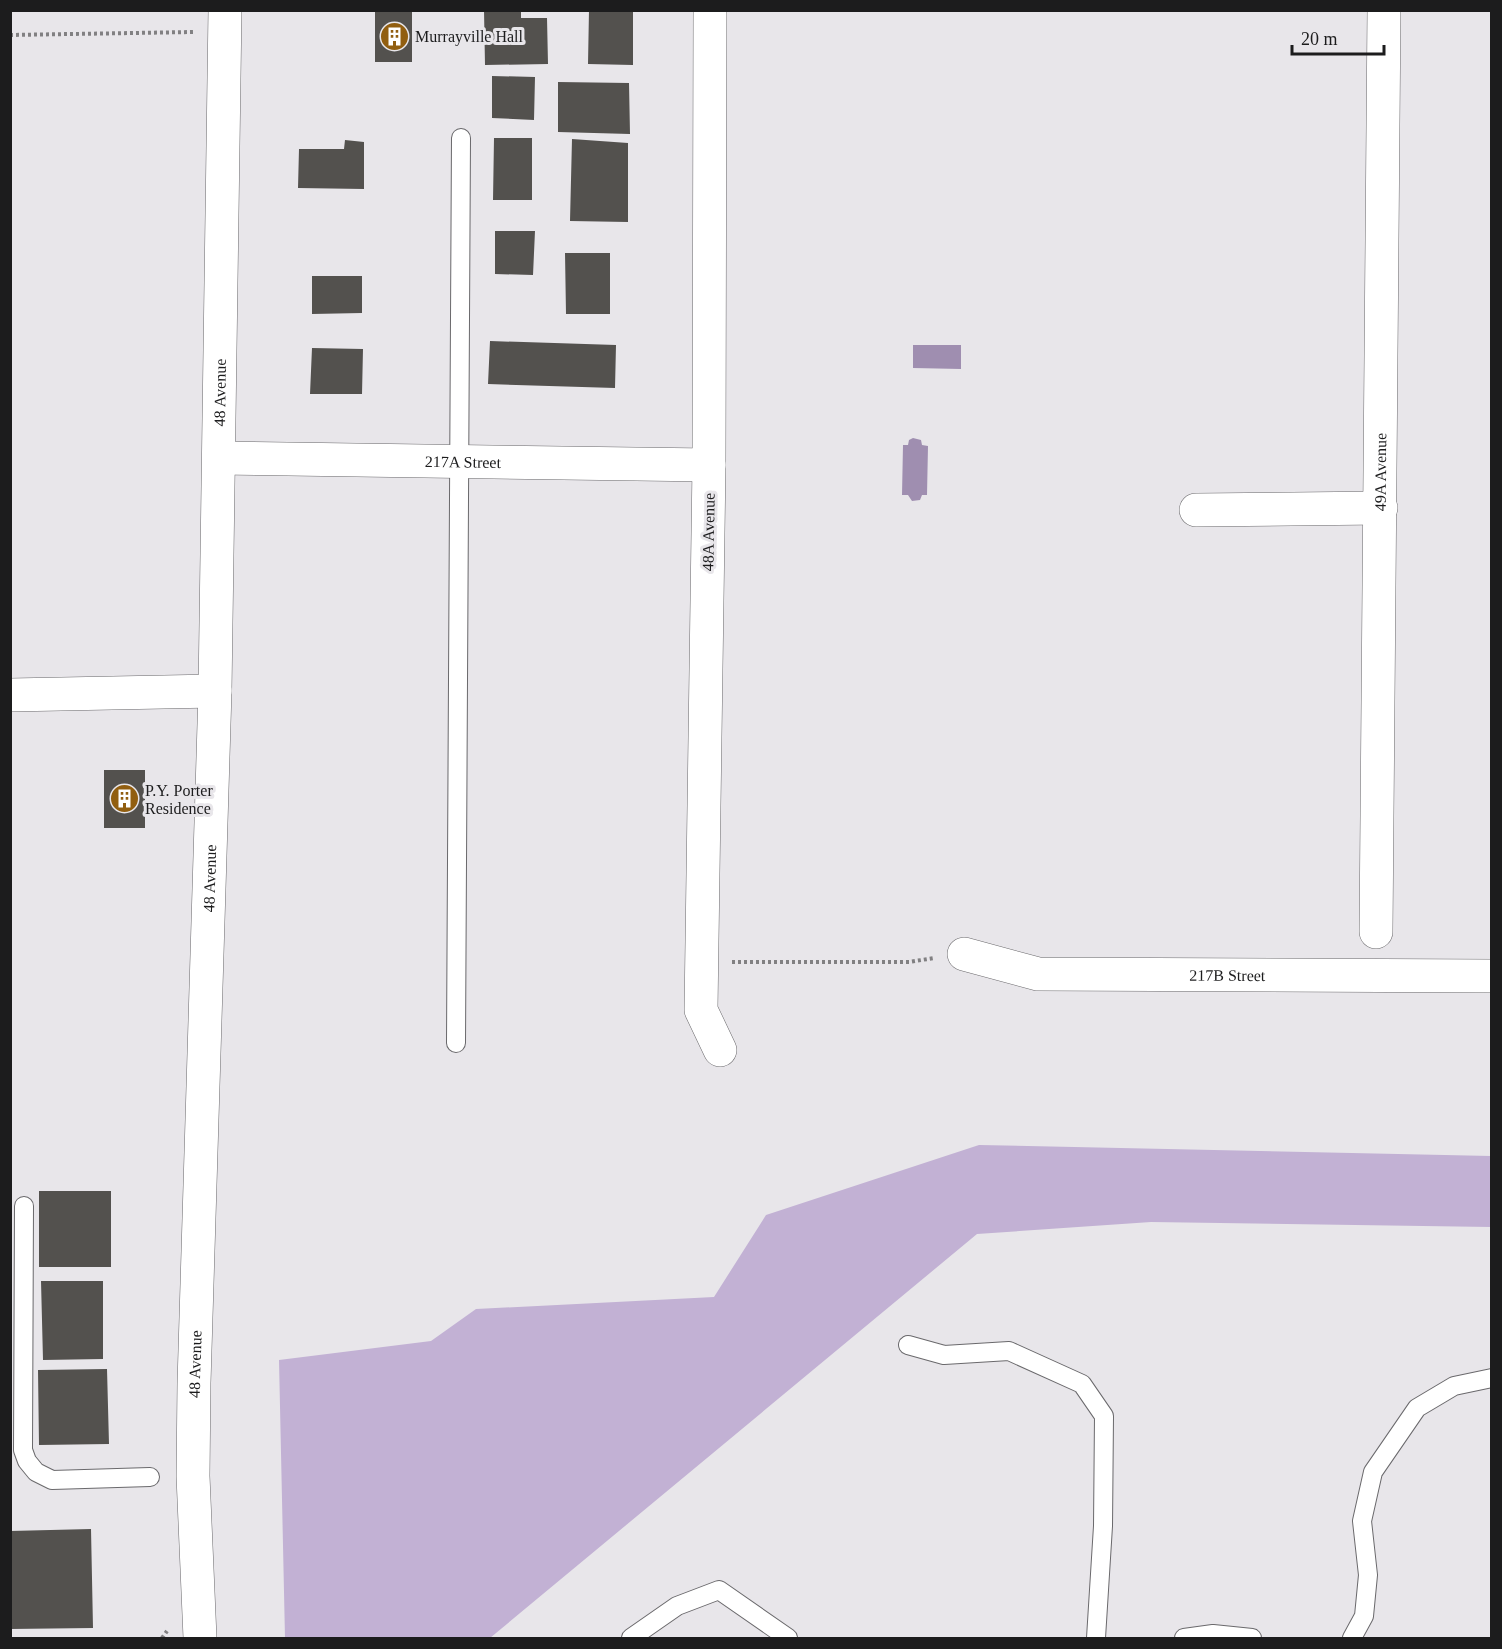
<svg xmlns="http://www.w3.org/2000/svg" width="1502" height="1649" font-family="'Times New Roman',serif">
<rect width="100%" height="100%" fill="#e8e6ea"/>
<path fill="#c2b1d4" d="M979,1145L1491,1156V1227L1151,1222L977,1234L490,1638H285L279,1360L431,1341L476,1309L714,1297L766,1215Z"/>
<path fill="#9f8eb0" d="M913,345H961V369L913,368Z
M913,438L921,440L922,445L928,446L927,495H922L920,500L912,501L908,495H902L903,445H908L909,440Z"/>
<path fill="#53514e" d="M375,10H412V62H375Z
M484,10H521V18H547L548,64L485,65Z
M589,10H633V65L588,64Z
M492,76L535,77L534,120L492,118Z
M558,82L629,83L630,134L558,132Z
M494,138H532V200H493Z
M572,139L628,143V222L570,221Z
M345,140L364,142V189L298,188L299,149H344Z
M495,231H535L533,275L495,274Z
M565,253H610V314H566Z
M312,276H362V313L312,314Z
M490,341L616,345L615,388L488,384Z
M312,348L363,349L362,394H310Z
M104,770H145V828H104Z
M39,1191H111V1267H39Z
M41,1281H103V1359L43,1360Z
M107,1369L109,1444L39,1445L38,1370Z
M91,1529L93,1628L10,1629V1531Z"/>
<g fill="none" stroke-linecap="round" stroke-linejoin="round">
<defs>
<path id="service" d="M456,1043L461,138
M24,1206L23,1450L27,1461L36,1472L52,1480L150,1477
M908,1345L944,1355L1009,1351L1082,1384L1104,1416L1103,1526L1096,1638
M631,1638L677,1606L719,1590L788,1638
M1184,1638L1213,1634L1252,1638
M1352,1638L1364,1616L1368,1575L1362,1521L1373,1472L1417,1408L1454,1386L1492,1378"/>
<g id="minor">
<path d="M710,10L709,465L701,1010L720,1050"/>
<path id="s1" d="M219,458L709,465"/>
<path d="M1196,510L1381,508"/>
<path d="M10,695L215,691"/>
<path id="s2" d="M1376,932L1384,10"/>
<path id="s3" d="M964,954L1038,974L1492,976"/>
</g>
<g id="secondary">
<path id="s4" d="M200,1638L193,1476L194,1383L215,691L225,10"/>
</g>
</defs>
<use href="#service" stroke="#6a696c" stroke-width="20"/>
<use href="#minor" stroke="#6a696c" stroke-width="34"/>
<use href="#secondary" stroke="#6a696c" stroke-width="34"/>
<path stroke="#818082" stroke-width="4" stroke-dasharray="3 3" stroke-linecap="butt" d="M10,35L194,32
M732,962H909L934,958
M162,1638L167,1631"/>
<use href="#service" stroke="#fff" stroke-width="18"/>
<use href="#minor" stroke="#fff" stroke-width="33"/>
<use href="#secondary" stroke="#fff" stroke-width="33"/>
</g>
<defs>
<symbol id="building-disc" viewBox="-11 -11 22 22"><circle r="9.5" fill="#915e10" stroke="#e8e6ea"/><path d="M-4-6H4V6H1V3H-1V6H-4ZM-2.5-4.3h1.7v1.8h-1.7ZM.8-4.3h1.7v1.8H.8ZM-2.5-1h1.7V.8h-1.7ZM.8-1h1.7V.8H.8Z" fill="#fff"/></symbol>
</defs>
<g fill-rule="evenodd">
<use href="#building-disc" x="378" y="20" width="33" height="33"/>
<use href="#building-disc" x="108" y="782" width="33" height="33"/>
</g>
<g text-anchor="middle" stroke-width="6" stroke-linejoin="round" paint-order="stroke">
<g font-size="16" fill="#1c1c1d" stroke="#e8e6ea" text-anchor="start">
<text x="415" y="42">Murrayville Hall</text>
<text x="145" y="796">P.Y. Porter<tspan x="145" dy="18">Residence</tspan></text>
</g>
<g font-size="16" fill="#1c1c1d" stroke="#e8e6ea">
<text dy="6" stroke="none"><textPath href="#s4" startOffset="1246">48 Avenue</textPath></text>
<text dy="6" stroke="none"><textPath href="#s1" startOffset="244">217A Street</textPath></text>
<text dy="6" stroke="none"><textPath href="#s2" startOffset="460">49A Avenue</textPath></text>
<text transform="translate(708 532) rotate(-89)" y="6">48A Avenue</text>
<text dy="6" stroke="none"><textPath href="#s4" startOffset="760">48 Avenue</textPath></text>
<text dy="6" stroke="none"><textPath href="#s3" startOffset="266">217B Street</textPath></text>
<text dy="6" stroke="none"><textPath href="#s4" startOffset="274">48 Avenue</textPath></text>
</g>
</g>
<rect width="1502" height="1649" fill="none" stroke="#1c1c1d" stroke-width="24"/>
<path d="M1292 45v9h92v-9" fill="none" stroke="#1c1c1d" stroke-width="3"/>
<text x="1301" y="45" font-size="18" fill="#1c1c1d" stroke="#e8e6ea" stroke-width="4.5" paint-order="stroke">20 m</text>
</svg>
